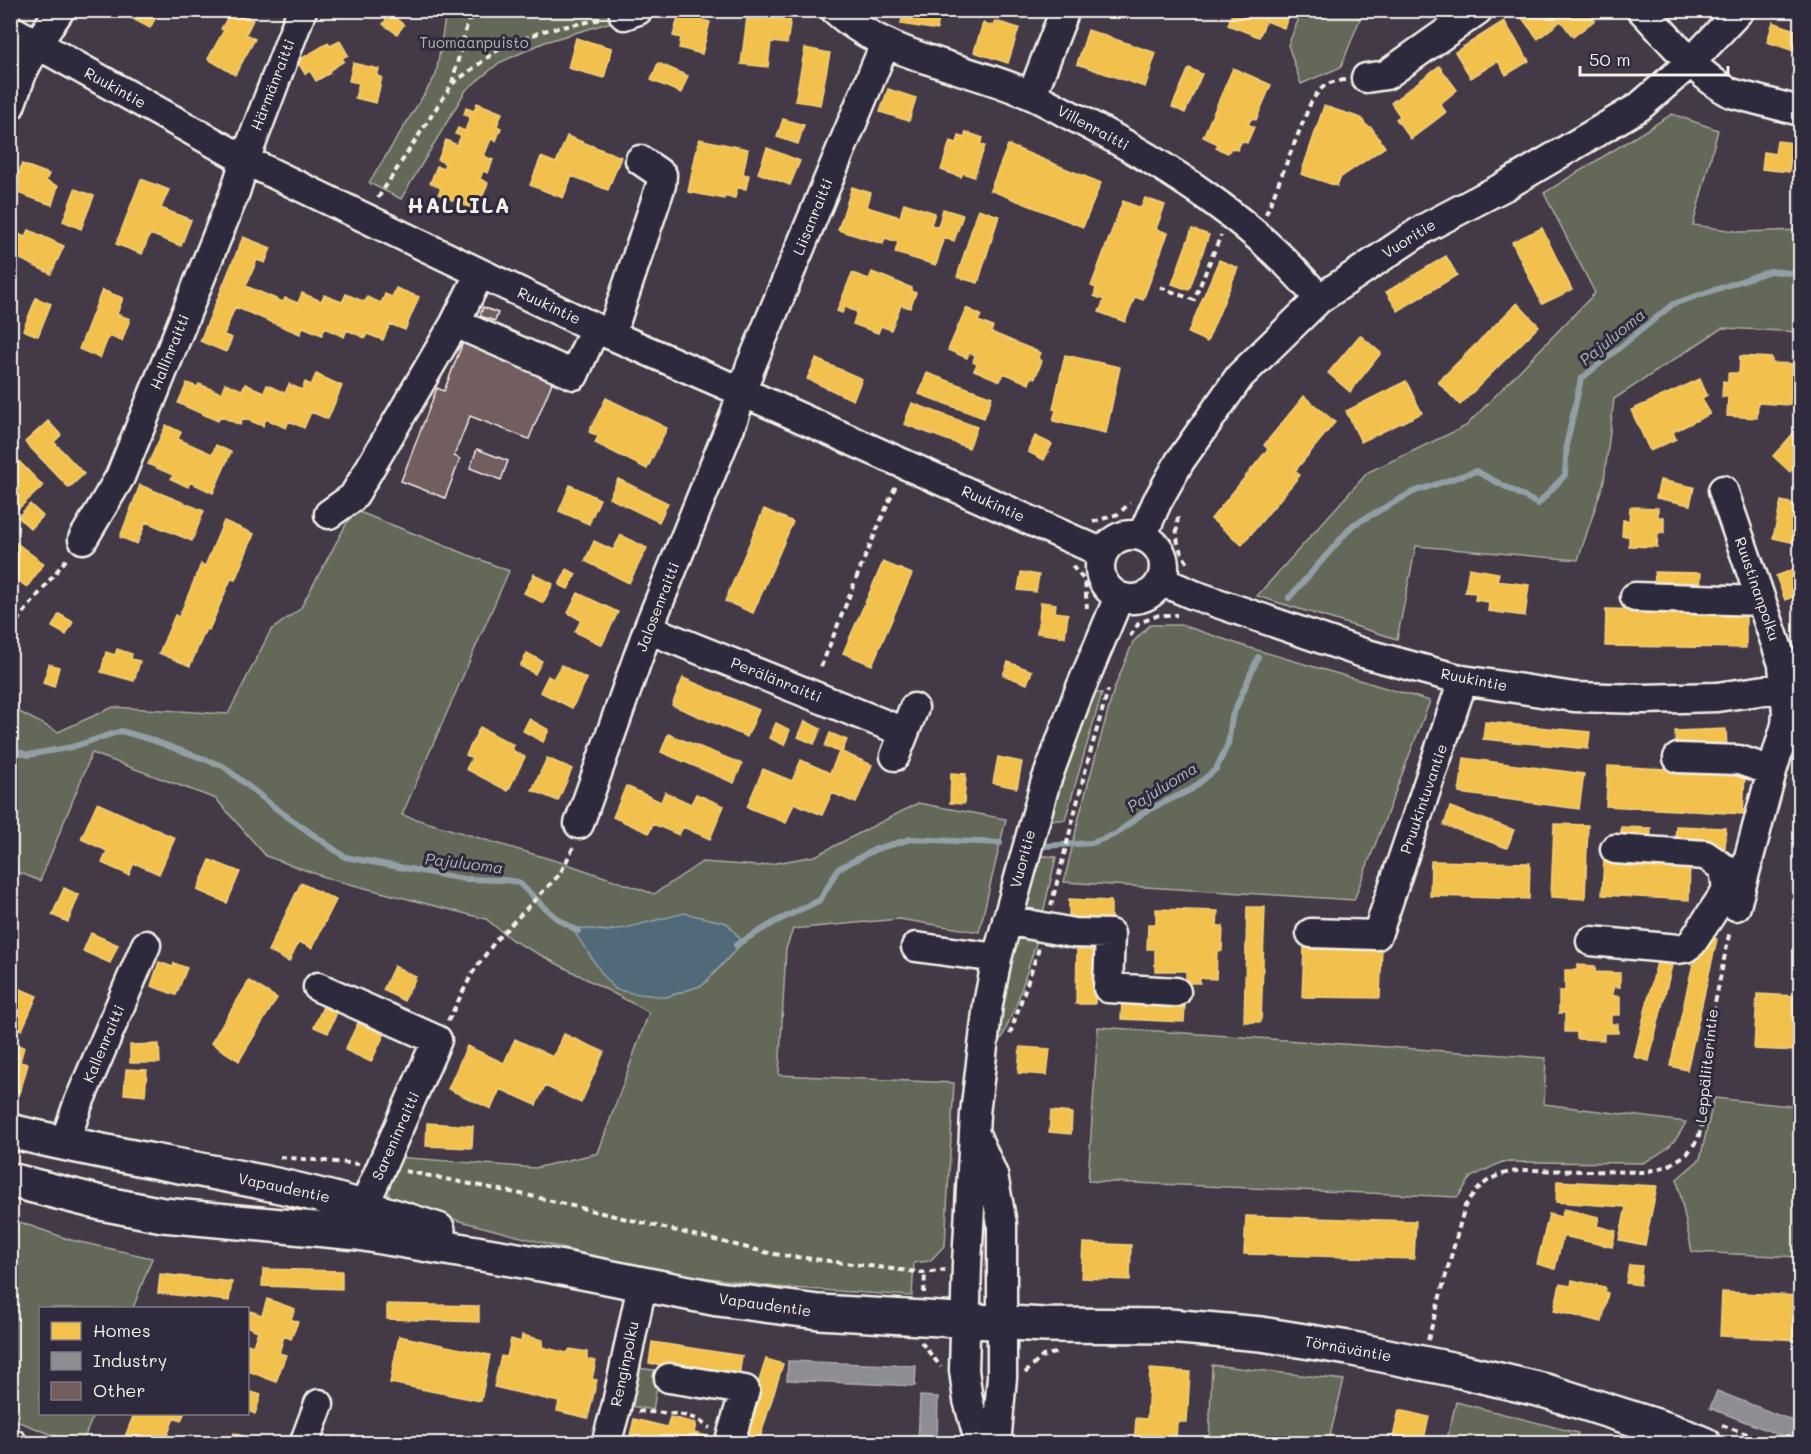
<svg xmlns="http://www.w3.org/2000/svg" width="1811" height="1454" font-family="Mali,sans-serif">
<rect width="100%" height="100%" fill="#433947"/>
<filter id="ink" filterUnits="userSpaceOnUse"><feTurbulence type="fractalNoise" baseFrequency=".0167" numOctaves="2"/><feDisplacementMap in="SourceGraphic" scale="12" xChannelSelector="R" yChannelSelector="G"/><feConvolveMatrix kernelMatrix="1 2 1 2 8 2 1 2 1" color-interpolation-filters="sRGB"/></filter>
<g filter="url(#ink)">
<path fill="#636759" stroke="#acaca0" stroke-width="1.5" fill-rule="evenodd" d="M446,11H645V12L545,42L499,63L466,90L401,199L369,183L436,75Z
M1302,11H1363L1341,67L1301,84L1288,45Z
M1672,114L1718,130L1693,225L1742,232L1800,230V332L1722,328L1614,399L1604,481L1578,560L1416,546L1397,639L1257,596L1368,472L1466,426L1595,293L1544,193Z
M354,510L509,571L402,815L570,865L654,894L702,862L759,866L815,856L918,803L1006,819L979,932L899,919L793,929L786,949L779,1075L954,1083L945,1245L930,1261L914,1263L912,1296L776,1287L642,1269L396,1204L384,1188L397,1157L535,1168L598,1153L649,1012L512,940L486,919L330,879L266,856L216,799L92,753L40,881L11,869L10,707L58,732L113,707L228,714L271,630L300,609ZM572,928L607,931L626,928L743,942L703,985L666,997Z
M1150,625H1182L1247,647L1430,701L1354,900L1064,882L1080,813L1114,689L1133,642Z
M1095,693H1102L1065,820H1046L1069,753Z
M1035,855L1056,857L1044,909L1041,914L1025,911Z
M1019,935L1037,940L1017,1003L1002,1038L997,1041L1004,993L1016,939Z
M1098,1027L1546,1058L1544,1104L1686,1122C1675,1145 1664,1152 1643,1163L1502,1162L1471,1177L1458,1197L1088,1181Z
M1714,1098L1800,1107V1257L1692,1252L1677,1179L1700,1159Z
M11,1219L71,1240L152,1258L133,1308H40V1414H94L82,1443H74L11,1419Z
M1212,1365L1344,1380L1328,1443H1209Z
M631,1367L660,1371L653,1410L624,1405Z
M1456,1402L1578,1433L1575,1443H1446Z"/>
<path fill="#516a7a" stroke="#92a0a6" stroke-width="1.5" d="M684,913L727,923L743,942L703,985L666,997L631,993L615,989L603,975L571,927L607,931L626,928Z"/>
<path fill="#f2c14e" stroke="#f3cf7c" stroke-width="1.5" d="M116,10H143L156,17L150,28Z
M232,10H236L253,20L246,34L255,39L235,75L208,59L224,30L221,29Z
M748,10H792L787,44L771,42L768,67L741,64Z
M903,10H940L937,30L901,24Z
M1233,10H1291L1284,28L1266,21L1259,37L1228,25Z
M1522,10H1588L1595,20L1573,37L1561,21L1538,39L1518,13Z
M390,14L404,25L397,34L383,24Z
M679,14L710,22L702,54L679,48L681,38L673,36Z
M995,21L1019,28L1008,63L974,52L983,23L993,26Z
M1504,21L1529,61L1506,75L1498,61L1471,78L1455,52Z
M1773,22L1800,32L1794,51L1767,42Z
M1088,30L1156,53L1145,87L1077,64Z
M576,38L612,48L604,78L568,68Z
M340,41L348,55L342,58L344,61L329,71L330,73L316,81L310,71L305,74L297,61L328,43L330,46Z
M805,48L830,53L820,105L795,101Z
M353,63L379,69L377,76L382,77L376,103L355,98L359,83L349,81Z
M658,63L688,76L681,93L651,80Z
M1439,66L1457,90L1440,104L1446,112L1411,139L1396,119L1400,116L1391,103Z
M1189,68L1202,74L1185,113L1172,107Z
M1233,68L1271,85L1256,120L1252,118L1248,124L1254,127L1247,143L1242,141L1237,150L1231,148L1228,153L1216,148L1218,144L1203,137Z
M888,89L916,98L909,121L880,112Z
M477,103L502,113L497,126L501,128L496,141L491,139L484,156L493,160L488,173L483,171L480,179L488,183L480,203L475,201L472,208L438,194L441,188L430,183L437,166L443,169L445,163L438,160L446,140L457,145L461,136L455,134L458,128L465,131L470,117L464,114L466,108L474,111Z
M1324,106L1361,118L1366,125L1372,128L1385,147L1340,178L1337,186L1301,174Z
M783,119L804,125L798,144L777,137Z
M966,132L983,138L980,144L985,146L974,177L963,173L961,177L941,170L950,141L957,143L959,136L964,138Z
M567,136L621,157L608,190L572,176L563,198L530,185L541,157L556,163Z
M699,139L748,149L743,174L749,175L746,189L737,188L735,198L725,196L724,199L688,192Z
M1777,141L1793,143L1789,172L1762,169L1764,152L1775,154Z
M1008,145L1101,183L1083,227L990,190Z
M767,148L800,161L790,185L758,173Z
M22,164L49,174L46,181L58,186L52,205L12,191Z
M141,179L169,190L161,208L191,220L181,246L150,234L142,254L116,244Z
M852,187L871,193L867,207L900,217L904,203L935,213L931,225L938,227L943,209L963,215L954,241L944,238L936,265L895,253L898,242L885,238L883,244L838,230Z
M75,189L94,196L81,229L63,221Z
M1145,198L1165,205L1156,229L1168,233L1143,300L1135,297L1125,322L1099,312L1104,300L1094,296L1096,288L1091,286L1123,201L1141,208Z
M978,209L999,216L978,283L957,277Z
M1542,228L1572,290L1542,304L1512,242Z
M1192,229L1209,235L1189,290L1172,284Z
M29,230L64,246L51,274L10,254V240L14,232L25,237Z
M243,237L271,248L265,263L257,260L246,286L283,302L285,298L298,303L302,293L321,301L324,295L342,302L346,294L365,302L367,297L381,303L385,294L392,297L396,288L419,297L405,330L390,324L383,340L367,334L365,338L347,330L344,337L325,328L322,335L303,327L300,334L235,307L224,335L232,338L226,352L200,341Z
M1446,256L1457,275L1398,311L1386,292Z
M1219,260L1238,268L1207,342L1188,333Z
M872,272L912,288L911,291L916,293L910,308L901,305L891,330L881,326L878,333L853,324L857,312L845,307L842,313L837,311L852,273L869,279Z
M102,290L123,298L117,314L130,319L122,341L109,336L100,358L79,349Z
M36,298L51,304L38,336L23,330Z
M1517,303L1539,326L1460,405L1438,382Z
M966,308L981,315L978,321L993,327L991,332L1041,353L1038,359L1042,361L1035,378L1032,376L1029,384L1004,373L1000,381L974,370L977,364L973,362L975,355L969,353L967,358L948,350Z
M1360,335L1381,353L1350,392L1328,373Z
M1065,355L1120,367L1106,433L1053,421L1056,410L1053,409Z
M1740,356L1772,358V363L1800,364V396L1791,395L1790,405L1758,403L1757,418L1727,416L1728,397H1722L1723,381L1728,382V373H1739Z
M816,359L862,379L853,400L807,379Z
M927,373L992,397L984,418L919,394Z
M316,374L342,386L328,419L311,412L304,428L289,421L286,428L266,419L263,426L243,418L240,425L220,416L218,421L178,403L187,383L197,387L199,384L221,393L225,383L242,390L245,384L264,392L267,385L285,393L289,384L302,390L305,382L311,385Z
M1700,379L1707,395L1702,398L1710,414L1673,432L1676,439L1650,451L1631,410Z
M1406,381L1422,413L1361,442L1346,411Z
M1304,396L1335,422L1295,471L1300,475L1242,545L1211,519L1268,449L1264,445Z
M606,398L667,428L647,469L595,443L598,436L589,432Z
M912,403L977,427L969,448L904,424Z
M48,421L61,435L54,442L84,474L69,488L25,442Z
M166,425L181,432L178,439L212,454L216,445L231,452L213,493L190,482L188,487L171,479L173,475L148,464Z
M1800,426V460L1790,472L1773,456Z
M1035,436L1052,444L1044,460L1028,452Z
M10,452L43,486L17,510L10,504Z
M618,479L668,503L659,522L609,498Z
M1660,480L1694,487L1690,505L1656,498Z
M140,485L204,511L192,541L146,522L137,544L120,537Z
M570,485L600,499L589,524L559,511Z
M1781,501L1800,505V544L1773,538Z
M30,504L43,516L31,529L18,517Z
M1630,507L1658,508V517H1664V533H1658L1657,547L1629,546V536H1622L1623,520L1629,521Z
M764,509L793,522L753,613L725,601Z
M224,521L254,534L235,580L231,579L209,630L206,629L190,666L159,653L175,615L179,617L201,564L205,566Z
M621,535L647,548L629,583L585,561L594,541L613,550Z
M10,538L44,564L27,587L10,575Z
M883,562L912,574L872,665L843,653Z
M1800,567V594L1785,600L1776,576Z
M1469,568L1499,573L1497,581L1529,585L1525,616L1488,611L1489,602L1475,600L1476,593L1465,592Z
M567,569L576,574L568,589L559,585Z
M1021,572L1039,575L1036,592L1018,590Z
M1655,572L1701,573L1700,593L1654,591Z
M534,574L553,584L543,603L524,593Z
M578,593L618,612L602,645L575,632L581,620L568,613Z
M1041,602L1056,604L1055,612L1068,614L1065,637L1037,633Z
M1606,609L1746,612V648L1605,646Z
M59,614L73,622L66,635L52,627Z
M117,649L132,654L131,659L140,661L134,681L101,672L106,652L115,655Z
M527,653L542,661L535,674L520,666Z
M1008,662L1032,671L1027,684L1003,675Z
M49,664L59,667L54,687L43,683Z
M561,665L587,679L572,708L540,692L548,676L553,679Z
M683,678L759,710L747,737L672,705Z
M529,719L549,730L543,742L523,731Z
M805,721L821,729L814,744L798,737Z
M1485,722L1590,732L1588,749L1483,739Z
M776,723L790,730L784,745L769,738Z
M480,727L514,745L512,750L525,757L508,791L466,769L472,758L466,755Z
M1726,729L1727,749L1676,751L1675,731Z
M830,733L847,740L842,752L872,765L856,803L832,793L822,815L794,803L786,823L747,807L763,769L792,781L801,760L830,773L839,752L825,746Z
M668,734L742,764L734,783L661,752Z
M998,757L1022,762L1017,788L993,783Z
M547,758L572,769L558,801L532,790Z
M1464,758L1584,774L1579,809L1459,793Z
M1608,766L1745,773L1743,814L1606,806Z
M951,773L966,774L964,804L950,803Z
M626,786L661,802L665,792L691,804L696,794L724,806L710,839L683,827L679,835L653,824L649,833L613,817Z
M97,803L175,838L159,874L134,863L129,875L102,863L107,851L81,839Z
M1450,807L1514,830L1507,848L1444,825Z
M1554,824L1588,825L1585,899L1551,897Z
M1676,826L1726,828L1725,848L1675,846Z
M1621,827L1651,828L1650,846L1621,845Z
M1604,857L1690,861L1689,900L1602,895Z
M210,860L240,872L227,903L197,890Z
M1431,861L1530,863L1529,899L1430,896Z
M301,883L336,900L312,948L299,942L289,962L268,951Z
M64,888L79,895L68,922L52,915Z
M1069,899L1111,901V919L1069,918Z
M1247,907H1265L1261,1022H1244Z
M1156,909L1218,911L1217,926H1223L1222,951H1217L1216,979L1200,978V983H1186V971H1155V949H1147L1148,924H1156Z
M91,933L118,945L110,963L83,951Z
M1705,936L1717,939L1687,1070L1670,1066L1696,950Z
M1304,947L1382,948L1380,998L1302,997Z
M1077,950H1096L1095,1004H1076Z
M159,962L173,967L174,963L187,968L176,995L151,986Z
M1657,962L1672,965L1649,1061L1634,1057Z
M1577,965L1595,966V972L1620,973V987H1613V996H1620V1015H1611V1024H1618V1033H1604V1040L1577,1039V1032H1565V1013H1559V991H1565V970H1577Z
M394,966L416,977L404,1001L383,990Z
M249,981L277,998L239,1061L211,1043Z
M18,988L37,996L22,1030L10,1025L14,1013L10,1011V1006Z
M1757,994L1800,996V1051L1754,1049Z
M1122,1001L1185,1004L1184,1022L1121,1019Z
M325,1002L339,1008L328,1033L314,1027Z
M358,1023L384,1035L371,1062L345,1050Z
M564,1034L604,1052L581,1103L545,1086L536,1105L500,1089L491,1109L448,1089L467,1046L504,1063L515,1039L553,1057Z
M10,1043L24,1047L20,1062L28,1064L20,1093L10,1090Z
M159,1044L160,1063H130V1045Z
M1020,1047L1050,1049L1047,1075L1018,1073Z
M126,1069L147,1070L145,1096L124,1094Z
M1051,1111L1072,1113L1071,1134L1049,1132Z
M427,1123L473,1126L472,1148L426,1146Z
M1557,1181L1657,1186L1645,1245L1619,1240L1626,1207L1556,1202Z
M1564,1209L1599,1217L1597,1226L1616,1231L1612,1247L1563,1236L1555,1269L1537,1264L1549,1214L1561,1217Z
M1246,1216L1416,1221L1414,1259L1244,1254Z
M1083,1243L1131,1245L1130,1280L1081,1278Z
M1629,1265L1642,1266L1640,1285L1626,1283Z
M263,1269L342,1271V1289L262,1286Z
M160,1274L232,1282L229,1301L158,1293Z
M1572,1280L1605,1287V1292L1608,1293L1602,1322L1554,1311L1560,1284L1571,1286Z
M1722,1292L1800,1296V1340L1720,1336Z
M267,1299L295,1309L291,1319L298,1322L291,1339L284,1336L279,1353L286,1355L276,1382L248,1371V1344L253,1346L258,1331L248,1327V1317L250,1311L262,1315Z
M387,1304L479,1306V1322L387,1319Z
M522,1335L543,1340L542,1347L567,1353L570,1349L587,1352V1359L596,1361L592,1379L597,1380L588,1418L557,1411L559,1402L494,1387L501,1356L507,1357L511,1339L521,1342Z
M399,1336L490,1355L481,1401L390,1383Z
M652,1342L742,1356L739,1377L649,1363Z
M766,1359L783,1364L758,1444H750L740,1440Z
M1150,1369L1190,1372L1187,1422H1177L1176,1444H1134L1136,1418L1147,1419Z
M248,1391L261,1395L255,1414L248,1411Z
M1399,1410L1429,1417L1423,1443L1393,1437Z
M134,1414H184L181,1421L174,1418L164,1444H122Z
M670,1417L696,1423L694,1433L725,1440L724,1444H628L634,1419L667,1427Z
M234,1433L264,1444H230Z"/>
<path fill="#8d8d92" stroke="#acabac" stroke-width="1.5" d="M788,1361L916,1366L915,1386L787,1380Z
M1717,1391L1796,1422L1790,1439L1710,1408Z
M920,1396L938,1397L937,1444H918Z"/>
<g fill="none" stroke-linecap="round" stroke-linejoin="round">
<path stroke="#92a0a6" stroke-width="6" d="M1289,598L1353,525L1413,492L1476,471L1538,504L1565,475L1567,442L1581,379L1673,304L1770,271L1800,274
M10,749L28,755L72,747L121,731L149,739L223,766L278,810L345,857L464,879L504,880L518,882L556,918L578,931
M1043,846L1092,843L1116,834L1144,812L1192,789L1216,769L1228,744L1232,717L1258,657
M736,945L775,922L820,900L838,869L876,849L911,839L1000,843"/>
</g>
<path fill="#725d5f" stroke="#f4f1e8" stroke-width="1.5" d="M483,307L498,313L495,321L480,316Z
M465,337L556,373L529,439L470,416L454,456L460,459L445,498L401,481L437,388L444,391Z
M477,449L508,461L501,480L470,468Z"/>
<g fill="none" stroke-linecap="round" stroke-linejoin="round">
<defs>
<path id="minor" d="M835,10C887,58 968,67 1031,95C1047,102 1063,112 1080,120C1167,165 1256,222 1319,299
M1642,10C1669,38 1697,75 1731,93L1800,111
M624,15L638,10
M10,29L245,160L480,273L595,328L772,405L1103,553
M1366,78L1386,75L1478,10
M1032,95L1065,10
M10,106L22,73L37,44L60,10
M455,323L574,375L595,328
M611,335L661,185L662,175L640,160
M1723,490L1783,664L1787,713L1786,725L1772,771L1736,906
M329,514L353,497L455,323L480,273
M1100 567a32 32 0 1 1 64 0a32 32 0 1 1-64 0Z
M1142,536L1157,502L1180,461L1240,376L1319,299L1425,228L1505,186L1639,107L1692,61L1740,10
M83,539L120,477L235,192L245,160L302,10
M1161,581L1194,595L1363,653L1463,680L1574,697L1643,699L1717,697L1800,685
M1635,597L1761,601
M648,629L904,732
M895,756L914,708
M1678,758L1739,760L1772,771
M579,824L648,629L734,417L750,368L885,44
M1007,920L1073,933L1110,934L1108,988L1176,992
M1311,933L1377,935L1463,680
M1591,941L1678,949L1685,948L1692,943L1727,890L1724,868L1705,855L1615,849
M916,947L997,958
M318,987L437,1040L364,1206L359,1228
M976,1136L993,1175L1002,1224V1377L996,1444
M64,1144L78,1104L146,945
M669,1378L745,1390L729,1444
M10,1443L13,1444
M304,1444L319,1404
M606,1444L616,1408L642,1285
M980,1444L968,1400L964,1370L967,1264L975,1114L988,1004L997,958L1045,784L1077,697L1119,597"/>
<path id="major" d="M10,1131C95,1152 181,1165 266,1183C325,1195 382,1212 438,1230
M10,1180L101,1203L163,1215L358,1233L552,1266L718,1299L819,1312L1045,1325L1169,1326L1261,1334L1348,1348L1461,1371L1546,1391L1672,1431L1704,1444"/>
</defs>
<use href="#minor" stroke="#f4f1e8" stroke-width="33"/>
<use href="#major" stroke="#f4f1e8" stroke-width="38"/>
<path stroke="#f4f1e8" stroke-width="4" stroke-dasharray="6 4.5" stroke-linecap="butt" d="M469,21L479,10
M452,83L468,21L469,10
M378,198L452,84L498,50L543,31L602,19
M1266,214L1311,102C1322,86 1325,82 1345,80
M1160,287L1194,300L1221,235
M1178,517C1175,537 1177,550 1190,566
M1093,522L1118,514L1130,503
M1072,566L1085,581L1087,608
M10,630L69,556
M1130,636L1139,623L1159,615H1177
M821,667L860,569L896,485
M1051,906L1087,764L1108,690
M448,1021L473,972L496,940L560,874L574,846
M1010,1034L1039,948
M280,1157L359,1164
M405,1171L531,1196L773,1254L925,1273L945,1270
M924,1293L925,1273
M1428,1340L1465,1206C1483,1180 1494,1173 1526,1170L1645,1172L1668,1166L1687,1154L1698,1139L1704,1116L1714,1008L1730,930
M921,1342L941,1367
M1025,1373L1043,1356L1059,1352
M638,1411C654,1413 684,1412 698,1420C703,1423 705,1426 710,1428
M1722,1425L1775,1444
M329,1438L345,1444"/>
<use href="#minor" stroke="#2f2a3d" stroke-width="28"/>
<use href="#major" stroke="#2f2a3d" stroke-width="33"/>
</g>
</g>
<g text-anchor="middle" stroke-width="6" stroke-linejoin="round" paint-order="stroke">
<g font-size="15" fill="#b3b3a8" stroke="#2f2a3d">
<text x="474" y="48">Tuomaanpuisto</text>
</g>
<g font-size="15" fill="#f4f1e8" stroke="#2f2a3d">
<text transform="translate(273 85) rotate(-69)" y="5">Härmänraitti</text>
<text transform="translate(115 88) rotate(29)" y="5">Ruukintie</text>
<text transform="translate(1093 128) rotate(28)" y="5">Villenraitti</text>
<text transform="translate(813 217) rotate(-68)" y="5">Liisanraitti</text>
<text transform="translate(1409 239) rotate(-32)" y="5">Vuoritie</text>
<text transform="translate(549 306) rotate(25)" y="5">Ruukintie</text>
<text transform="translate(170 352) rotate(-68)" y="5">Hallinraitti</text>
<text transform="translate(993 504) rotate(24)" y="5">Ruukintie</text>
<text transform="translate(1757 589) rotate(71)" y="5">Ruustinanpolku</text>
<text transform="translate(658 607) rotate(-69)" y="5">Jalosenraitti</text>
<text transform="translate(776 680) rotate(22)" y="5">Perälänraitti</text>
<text transform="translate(1474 680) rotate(11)" y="5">Ruukintie</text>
<text transform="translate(1424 799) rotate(-71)" y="5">Pruukintuvantie</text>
<text transform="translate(1023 859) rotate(-75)" y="5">Vuoritie</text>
<text transform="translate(104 1044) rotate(-67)" y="5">Kallenraitti</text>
<text transform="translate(1707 1066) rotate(-84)" y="5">Leppäliiterintie</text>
<text transform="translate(396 1136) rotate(-66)" y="5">Sareninraitti</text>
<text transform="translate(284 1188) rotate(12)" y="5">Vapaudentie</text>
<text transform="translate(765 1305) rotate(8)" y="5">Vapaudentie</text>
<text transform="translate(1348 1349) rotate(10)" y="5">Törnäväntie</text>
<text transform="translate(625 1364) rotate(-78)" y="5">Renginpolku</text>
</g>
<g font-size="16" font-style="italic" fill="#abb4b6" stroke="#2f2a3d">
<text transform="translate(1612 337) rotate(-39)" y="6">Pajuluoma</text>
<text transform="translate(1162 787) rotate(-32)" y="6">Pajuluoma</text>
<text transform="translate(464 863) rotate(7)" y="6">Pajuluoma</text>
</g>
<g font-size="21" font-weight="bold" letter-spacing="1.5" fill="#f4f1e8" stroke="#2f2a3d">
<text x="459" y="213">HALLILA</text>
</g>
</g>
<rect width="1811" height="1454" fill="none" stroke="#2f2a3d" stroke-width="36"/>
<rect x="18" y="18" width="1775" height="1418" fill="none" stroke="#f4f1e8" stroke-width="2" filter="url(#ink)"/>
<rect x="39" y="1307" width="210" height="108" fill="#2f2a3d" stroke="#7e7a81" stroke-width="1.5"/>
<rect x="51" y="1322" width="30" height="18" fill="#f2c14e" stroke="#7e7a81" stroke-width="1.5"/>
<text x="93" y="1337" font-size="18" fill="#f4f1e8">Homes</text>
<rect x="51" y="1352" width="30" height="18" fill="#8d8d92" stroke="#7e7a81" stroke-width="1.5"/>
<text x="93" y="1367" font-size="18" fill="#f4f1e8">Industry</text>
<rect x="51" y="1382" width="30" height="18" fill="#725d5f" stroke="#7e7a81" stroke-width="1.5"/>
<text x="93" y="1397" font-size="18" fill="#f4f1e8">Other</text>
<path d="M1580 66v9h148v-9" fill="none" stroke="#f4f1e8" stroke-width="3"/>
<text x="1589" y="66" font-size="18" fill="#f4f1e8" stroke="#2f2a3d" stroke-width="4.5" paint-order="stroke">50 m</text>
</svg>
